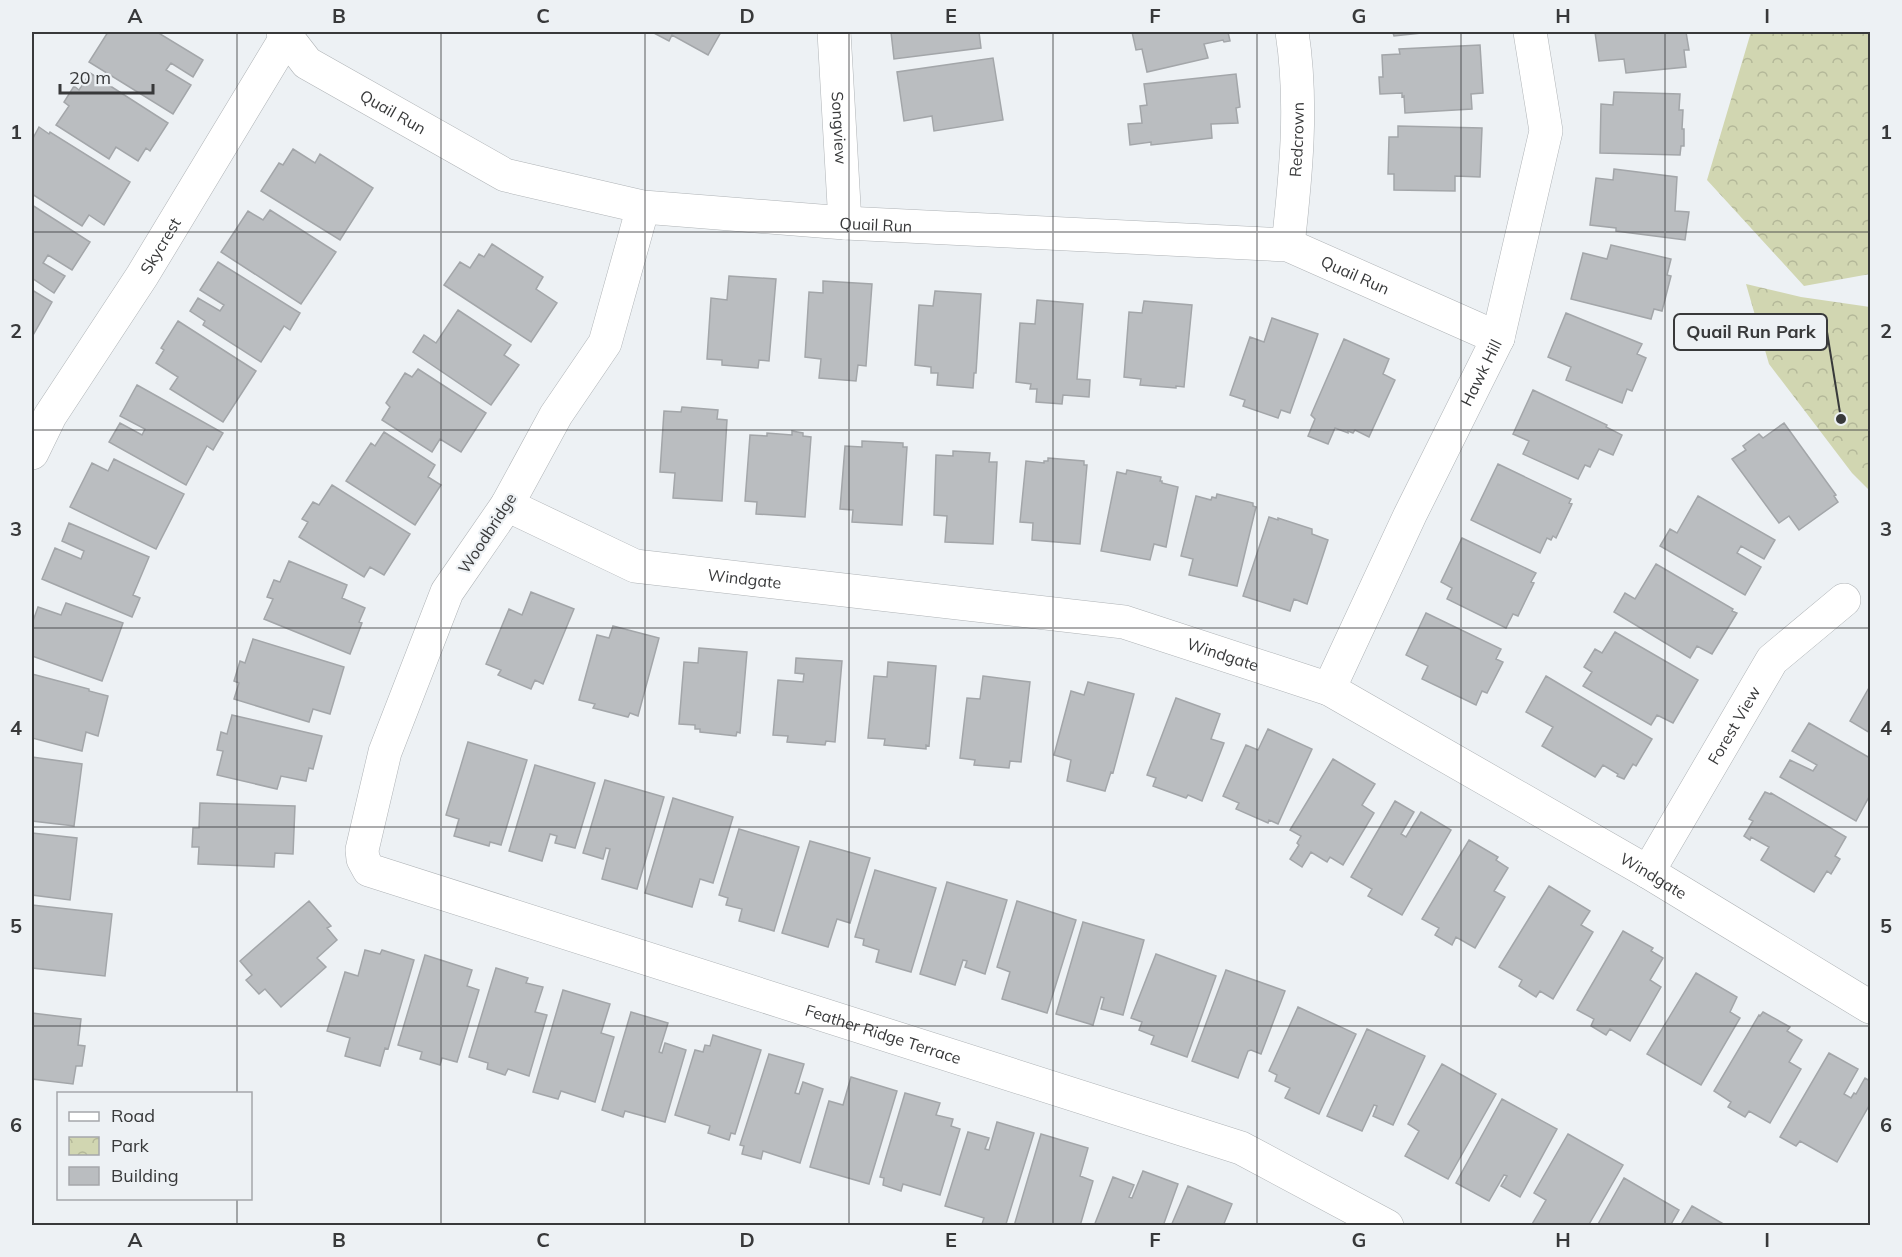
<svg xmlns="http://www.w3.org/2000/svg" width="1902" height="1257" font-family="Mulish,sans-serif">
<defs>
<pattern id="park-crowns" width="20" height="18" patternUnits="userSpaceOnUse" patternTransform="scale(1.5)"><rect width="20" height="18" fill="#d1d6b1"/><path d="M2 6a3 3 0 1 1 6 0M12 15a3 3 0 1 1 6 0" fill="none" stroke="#b4b899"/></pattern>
</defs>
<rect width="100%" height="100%" fill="#edf1f4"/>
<path fill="url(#park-crowns)" d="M1751,32H1870V274L1804,286L1707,180Z
M1746,284L1801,297L1870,307V491L1852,473L1769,364Z"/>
<path fill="#babdc0" stroke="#a3a6a9" stroke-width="1.5" d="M108,32H157L203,60L193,77L171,63L166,70L191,85L173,114L89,62Z
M652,32H721L708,55L672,35L669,41Z
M891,32H979L981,48L894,59Z
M1132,32H1228L1230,41L1224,42L1223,40L1204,44L1208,58L1147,72L1142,49L1136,50Z
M1391,32H1431L1394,36L1393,33Z
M1595,32H1686L1689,50H1684L1686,67L1626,73L1624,59L1599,61Z
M1480,45L1483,93L1471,94L1472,109L1405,113L1404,96L1402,97V93L1380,94L1379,77H1383L1382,55L1400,54L1399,49Z
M993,58L1003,120L934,131L932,116L904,121L897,72Z
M90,73L168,123L150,151L146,148L138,161L116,147L109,159L56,125L69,106L64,102L74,86L79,90Z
M1236,74L1240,107L1236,108L1238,123L1211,124L1212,138L1151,145V142L1130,145L1128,124L1142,123L1140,106L1147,105L1144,84Z
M1614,92L1680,94L1679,110H1683L1682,129H1684V146H1681L1680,155L1600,153L1601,104L1613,105Z
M1398,126L1482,128L1480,177L1455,176V191L1394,190V174H1388L1389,137H1398Z
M39,127L49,134L50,132L130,182L104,225L89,215L82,226L32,194V140Z
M293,149L315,163L320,154L373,188L340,240L261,191L279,163L283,165Z
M1614,169L1677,177L1675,211L1689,212L1685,240L1616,231V228L1590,225L1596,178L1613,180Z
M32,205L90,242L72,270L48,255L43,263L65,276L54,293L32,278Z
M270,210L336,252L301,304L221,252L248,211L263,220Z
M492,244L543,277L536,289L557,303L531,342L444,285L460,262L470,268L479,254L484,257Z
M1611,245L1671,259L1667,275L1671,276L1662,311L1654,309L1651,319L1571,299L1583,253L1607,259Z
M218,262L300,313L290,330L284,326L261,362L203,325L205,321L190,311L198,298L220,311L224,305L200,290Z
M729,276L776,279L769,361L759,360L758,368L722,365V360L707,359L711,298L727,300Z
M823,281L872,284L866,366L858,365L856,381L819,378L821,359L805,357L809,292L823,293Z
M32,290L52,302L32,337Z
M935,291L981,294L976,373H974L973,388L937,385L938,373H931V367L915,365L919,305L933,306Z
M1037,300L1083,304L1077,379L1090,380L1089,397L1063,395L1062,404L1036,402L1037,389H1030L1031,384L1016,382L1020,323L1035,324Z
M1144,301L1192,305L1184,387L1176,386V388L1140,385L1141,379L1124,377L1129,312L1142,313Z
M458,310L511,345L504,355L519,365L491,405L413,352L424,335L436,343Z
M1566,313L1642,344L1637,354L1646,358L1632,391L1627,389L1622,403L1566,380L1571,367L1548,357Z
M1272,318L1318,334L1290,413L1281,410L1278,418L1243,406L1245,400L1230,395L1250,337L1264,342Z
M178,321L256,371L223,422L170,389L178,377L156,363L164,350L161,348Z
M1344,339L1389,359L1383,374L1395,380L1369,437L1355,430L1353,433L1348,431V433L1335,428L1328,444L1308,436L1315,419L1311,415Z
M418,369L486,413L461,452L440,439L432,452L382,420L390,407L386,403L405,373L412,377Z
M137,385L223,433L213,450L207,446L186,485L109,442L120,423L142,435L145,429L120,416Z
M1533,390L1607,425L1606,427L1622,435L1613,455L1599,449L1590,467L1585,465L1578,479L1523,454L1529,441L1513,434Z
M682,407L718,410L717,419L727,420L722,501L673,498L675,473L660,472L664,411L681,412Z
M1784,423L1836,495L1834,496L1838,502L1799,530L1789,516L1779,523L1732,459L1746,450L1743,446L1759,434L1763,438Z
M792,431L803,433V436L811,437L805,517L756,514L757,502L745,501L750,435L767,436V433L792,435Z
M384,432L435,465L428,477L441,485L415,525L346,481L371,443L375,446Z
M862,441L903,443V447H907L902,525L852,522L853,510L840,509L845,446L862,447Z
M953,451L990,453L989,462H997L993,544L945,542L947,516L934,515L936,455L953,456Z
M1048,458L1084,461V465H1087L1080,544L1032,540L1033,523L1020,522L1026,461L1044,463V461H1048Z
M114,459L184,494L156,549L70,507L92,463L108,471Z
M1498,464L1571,499L1569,503L1572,504L1556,538L1553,536L1551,540L1547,538L1540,553L1471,520Z
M1127,470L1161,477L1160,481H1162V483L1178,487L1166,547L1154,544L1150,560L1101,551L1117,472L1126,474Z
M332,485L410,534L384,575L370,567L364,577L299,537L308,522L302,519L313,502L319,505Z
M1217,494L1253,503V506L1256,507L1237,586L1189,575L1193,559L1181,556L1196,496L1211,500L1212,497L1216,498Z
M1698,496L1775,540L1764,559L1741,546L1737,553L1761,567L1745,595L1660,546L1670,529L1677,533Z
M1269,517L1278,520V518L1312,529V534L1328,540L1307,604L1294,599L1290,611L1243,596Z
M69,523L149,557L133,595L140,598L132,617L42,579L55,548L81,559L84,551L62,541Z
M1462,538L1536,573L1531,582L1534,583L1518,616L1513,614L1506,628L1447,599L1452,588L1441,582Z
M289,561L347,585L342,598L365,608L359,622L362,623L350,654L264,619L273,599L267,597L274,580L280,582Z
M1656,564L1733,609L1732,611L1737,613L1712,654L1697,646L1690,658L1614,612L1625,593L1635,599Z
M531,592L574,609L543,684L535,680L531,689L498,675L501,670L486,664L509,609L522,615Z
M66,603L123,623L102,681L32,656V621H33L38,607L61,615Z
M1426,613L1501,649L1496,659L1503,662L1487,693L1482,691L1476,705L1422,679L1428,666L1406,655Z
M613,626L659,638L638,716L630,713L628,717L593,708L595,704L579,700L597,635L609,638Z
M1615,632L1698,680L1673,723L1657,715L1651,725L1583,686L1592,672L1584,667L1595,649L1602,653Z
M253,639L344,667L330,714L313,709L309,722L234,699L239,683L234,681L240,661L245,663Z
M699,648L747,652L740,733L737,732L736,736L700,732V729H695V725L679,724L684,662L698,663Z
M796,658L842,661L835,742L826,741L825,745L787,742L788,736L773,735L778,680L803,682L804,674L795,673Z
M888,662L936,666L929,746L926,745V749L884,745L885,739L868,738L874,676L887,677Z
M32,674L89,689V691L108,696L98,736L86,732L82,751L32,738Z
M983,676L1030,682L1021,762L1010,761L1009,768L974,765L975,760L960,758L967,698L980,699Z
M1546,676L1652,739L1636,766L1633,764L1624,779L1617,776L1618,774L1603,765L1595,777L1542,746L1553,727L1526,712Z
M1088,682L1134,694L1113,773L1111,772L1105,791L1067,781L1071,760L1054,755L1071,691L1084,695Z
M1870,686V733L1850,721Z
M1176,698L1220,714L1211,739L1224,743L1202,801L1188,795L1186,798L1153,786L1156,778L1147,775Z
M232,715L322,736L313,769L309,768L306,781L281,776L277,789L217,775L223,751L217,750L221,732L227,734Z
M1809,723L1870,758V795L1856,821L1780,777L1790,760L1813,771L1817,765L1792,751Z
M1268,729L1312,749L1278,824L1269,820L1268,823L1236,809L1239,803L1223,796L1246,745L1258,750Z
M468,742L527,760L501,845L490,842L489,846L454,836L459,819L446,815Z
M32,757L82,764L74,826L32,821Z
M1333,759L1375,784L1362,805L1374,813L1343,865L1330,857L1327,862L1311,852L1302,867L1290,859L1299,845L1297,843L1301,836L1290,830Z
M535,765L595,783L575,848L555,843L557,836L550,834L542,861L509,851Z
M605,780L664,797L637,889L602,879L610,849L606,848L603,859L583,853Z
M1765,792L1770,794L1771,793L1846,837L1835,856L1840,859L1831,874L1827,871L1814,892L1761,860L1769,847L1751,837L1750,840L1744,836L1753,821L1749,819Z
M673,798L733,817L713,883L700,879L692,907L645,893Z
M1395,801L1414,812L1401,834L1406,837L1421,812L1451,830L1402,915L1368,896L1372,889L1351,877Z
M200,803L295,806L293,854L275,853L274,867L198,864L199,847H192L193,828H199Z
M739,829L799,847L774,931L739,921L742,909L726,905L728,898L719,895Z
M32,833L77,838L70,900L32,895Z
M1469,840L1498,857L1496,860L1508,868L1494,891L1505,897L1475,948L1456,937L1452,945L1435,935L1439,928L1422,919Z
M810,841L870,858L850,923L837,919L828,947L782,933Z
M875,870L936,888L911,972L876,962L879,950L863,945L864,939L855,937Z
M947,882L1007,900L985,974L965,967L967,961L963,960L955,985L920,974Z
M1549,886L1590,911L1581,925L1593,932L1553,999L1540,991L1536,997L1519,986L1522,980L1499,967Z
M309,901L331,926L327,928L337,940L317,958L326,967L281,1007L265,989L259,994L246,980L252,975L240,961Z
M1017,901L1076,920L1047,1013L1002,999L1010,972L997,967Z
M32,905L112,914L105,976L32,968Z
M1083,922L1144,940L1123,1015L1101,1009L1104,998L1101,997L1093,1025L1056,1014Z
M1623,931L1653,948L1651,951L1663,958L1650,980L1661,987L1630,1041L1610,1029L1606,1035L1591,1026L1594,1019L1577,1010Z
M365,950L380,954L382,950L414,960L388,1049L385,1048L380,1066L345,1056L350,1038L327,1031L345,972L358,976Z
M1156,954L1216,976L1187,1057L1151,1044L1154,1036L1139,1030L1142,1022L1131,1018Z
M425,955L472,970L467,986L479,990L457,1062L442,1058L440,1065L420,1059L422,1052L398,1045Z
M496,968L528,978L526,983L543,987L535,1012L547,1015L529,1076L508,1069L505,1075L487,1069L488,1063L469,1057Z
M1226,970L1285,991L1261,1054L1251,1050L1248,1051L1238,1078L1192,1061Z
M1696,973L1737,997L1730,1012L1740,1018L1701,1085L1647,1054Z
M563,990L610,1004L601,1033L614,1037L595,1102L561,1091L558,1099L533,1092Z
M1298,1007L1356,1034L1319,1114L1285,1098L1290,1088L1275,1081L1277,1075L1269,1071Z
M631,1012L668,1023L659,1052L662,1053L665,1043L686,1050L665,1122L625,1111L623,1117L602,1110Z
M1763,1012L1790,1027L1787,1031L1802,1040L1789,1062L1801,1069L1770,1123L1749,1111L1745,1117L1728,1107L1731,1102L1714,1091L1759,1015L1760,1016Z
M32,1013L81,1019L78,1045L85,1046L82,1066H76L73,1084L32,1079Z
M1367,1029L1425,1056L1393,1125L1373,1116L1377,1106L1374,1105L1362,1131L1327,1116Z
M713,1035L761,1050L735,1134L731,1133L729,1140L708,1133L710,1126L675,1115L695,1050L703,1052L705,1045L710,1046Z
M1829,1053L1858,1069L1844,1094L1851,1098L1854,1093L1856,1094L1865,1078L1870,1081V1104L1837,1162L1800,1141L1796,1146L1780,1137Z
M769,1054L804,1064L795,1093L799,1094L803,1082L823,1089L800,1163L763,1151L761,1159L742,1154L744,1146L740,1145Z
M1442,1064L1496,1094L1448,1179L1405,1156L1419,1131L1408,1124Z
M851,1077L897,1091L869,1184L810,1167L829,1101L843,1105Z
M905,1093L940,1103L936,1115L953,1119L951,1126L960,1129L940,1195L903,1184L901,1191L883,1185L884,1178L880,1177Z
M1502,1099L1557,1129L1520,1197L1501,1186L1507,1176L1504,1175L1489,1201L1456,1183Z
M997,1122L1034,1133L1006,1224L988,1226L982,1224L984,1218L945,1206L968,1132L989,1138L985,1149L989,1150Z
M1041,1134L1088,1148L1080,1176L1093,1181L1080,1226H1014Z
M1568,1134L1623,1165L1588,1226H1531L1546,1200L1534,1193Z
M1143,1171L1178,1184L1163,1226H1094L1113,1177L1134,1185L1129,1197L1132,1198Z
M1624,1178L1679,1210L1670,1226H1597Z
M1188,1186L1232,1204L1223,1226H1171Z
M1692,1206L1727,1226H1680Z"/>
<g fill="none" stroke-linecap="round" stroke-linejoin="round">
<defs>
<g id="street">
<path id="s1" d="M283,32L307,63L505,175L643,207L845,223L1288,245L1498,338"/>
<path id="s2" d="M834,32L845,223"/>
<path id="s3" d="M643,207L605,343L556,415L507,505L447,592L385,752L362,850L363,859L369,870L1241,1148L1387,1226"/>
<path id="s4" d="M1288,245C1296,174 1303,103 1292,32"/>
<path id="s5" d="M32,453L50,416L142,276L287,36"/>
<path id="s6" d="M507,505L635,566L1124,622L1329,689L1648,872L1870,1007"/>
<path id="s7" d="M1329,689L1410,515L1498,338L1546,131L1530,32"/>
<path id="s8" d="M1648,872L1772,660L1844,600"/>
</g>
</defs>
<use href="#street" stroke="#afb3b6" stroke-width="34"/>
<use href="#street" stroke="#fff" stroke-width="33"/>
</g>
<path fill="none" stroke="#38393a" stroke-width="1.5" stroke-opacity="0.55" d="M237,32V1094M441,32V1226M645,32V1226M849,32V1226M1053,32V1226M1257,32V1226M1461,32V1226M1665,32V1226M32,232H1870M32,430H1870M32,628H1870M32,827H1870M32,1026H1870M237,1198V1226"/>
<g text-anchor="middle" stroke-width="4.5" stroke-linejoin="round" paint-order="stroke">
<g font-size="16" fill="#38393a" stroke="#edf1f4">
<text dy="6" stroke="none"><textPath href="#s1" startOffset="138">Quail Run</textPath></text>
<text dy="6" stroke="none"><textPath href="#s2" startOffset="96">Songview</textPath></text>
<text dy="6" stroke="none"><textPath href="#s4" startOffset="106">Redcrown</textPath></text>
<text dy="6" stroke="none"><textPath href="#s1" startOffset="642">Quail Run</textPath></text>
<text dy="6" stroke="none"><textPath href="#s5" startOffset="244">Skycrest</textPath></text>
<text dy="6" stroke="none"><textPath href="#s1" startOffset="1128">Quail Run</textPath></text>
<text dy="6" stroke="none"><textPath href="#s7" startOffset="351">Hawk Hill</textPath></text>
<text transform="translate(487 533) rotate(-57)" y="6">Woodbridge</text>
<text dy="6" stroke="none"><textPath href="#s6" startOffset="252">Windgate</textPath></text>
<text dy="6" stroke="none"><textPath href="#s6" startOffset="738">Windgate</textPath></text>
<text dy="6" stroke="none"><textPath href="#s8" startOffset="170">Forest View</textPath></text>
<text dy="6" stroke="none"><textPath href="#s6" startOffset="1224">Windgate</textPath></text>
<text dy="6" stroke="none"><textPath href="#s3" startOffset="1270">Feather Ridge Terrace</textPath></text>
</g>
</g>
<path fill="none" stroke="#38393a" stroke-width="2" d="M1841 419L1827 332"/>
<circle fill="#38393a" stroke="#edf1f4" stroke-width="2" cx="1841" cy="419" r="6"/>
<rect fill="#edf1f4" stroke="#38393a" stroke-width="2" x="1674" y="314" width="153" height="36" rx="6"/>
<g font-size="18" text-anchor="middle" font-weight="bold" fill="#38393a">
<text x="1751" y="338">Quail Run Park</text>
</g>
<rect width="1902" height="1257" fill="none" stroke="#edf1f4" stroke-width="66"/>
<rect x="57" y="1092" width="195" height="108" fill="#edf1f4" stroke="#a5a7aa" stroke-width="1.5"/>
<rect x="69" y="1112" width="30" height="9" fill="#ffffff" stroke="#a5a7aa" stroke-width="1.5"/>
<text x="111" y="1122" font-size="18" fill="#38393a">Road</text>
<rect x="69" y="1137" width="30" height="18" fill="url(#park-crowns)" stroke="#a5a7aa" stroke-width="1.5"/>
<text x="111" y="1152" font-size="18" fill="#38393a">Park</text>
<rect x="69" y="1167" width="30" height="18" fill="#babdc0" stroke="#a5a7aa" stroke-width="1.5"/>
<text x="111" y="1182" font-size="18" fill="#38393a">Building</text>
<path d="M60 84v9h93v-9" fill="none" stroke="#38393a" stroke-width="3"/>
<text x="69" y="84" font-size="18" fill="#38393a" stroke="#edf1f4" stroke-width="4.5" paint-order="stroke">20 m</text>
<rect x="33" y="33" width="1836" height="1191" fill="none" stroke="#38393a" stroke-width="2"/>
<g font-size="20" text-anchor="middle" font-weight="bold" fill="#38393a">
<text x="135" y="23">A</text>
<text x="339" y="23">B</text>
<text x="543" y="23">C</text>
<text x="747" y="23">D</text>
<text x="951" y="23">E</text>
<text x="1155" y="23">F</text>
<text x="1359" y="23">G</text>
<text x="1563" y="23">H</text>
<text x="1767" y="23">I</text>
<text x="16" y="139">1</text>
<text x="1886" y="139">1</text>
<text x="16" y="338">2</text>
<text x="1886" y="338">2</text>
<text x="16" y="536">3</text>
<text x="1886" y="536">3</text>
<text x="16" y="735">4</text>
<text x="1886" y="735">4</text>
<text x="16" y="933">5</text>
<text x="1886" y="933">5</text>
<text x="16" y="1132">6</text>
<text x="1886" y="1132">6</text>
<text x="135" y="1247">A</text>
<text x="339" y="1247">B</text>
<text x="543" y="1247">C</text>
<text x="747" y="1247">D</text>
<text x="951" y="1247">E</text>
<text x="1155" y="1247">F</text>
<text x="1359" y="1247">G</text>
<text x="1563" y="1247">H</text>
<text x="1767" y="1247">I</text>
</g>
</svg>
